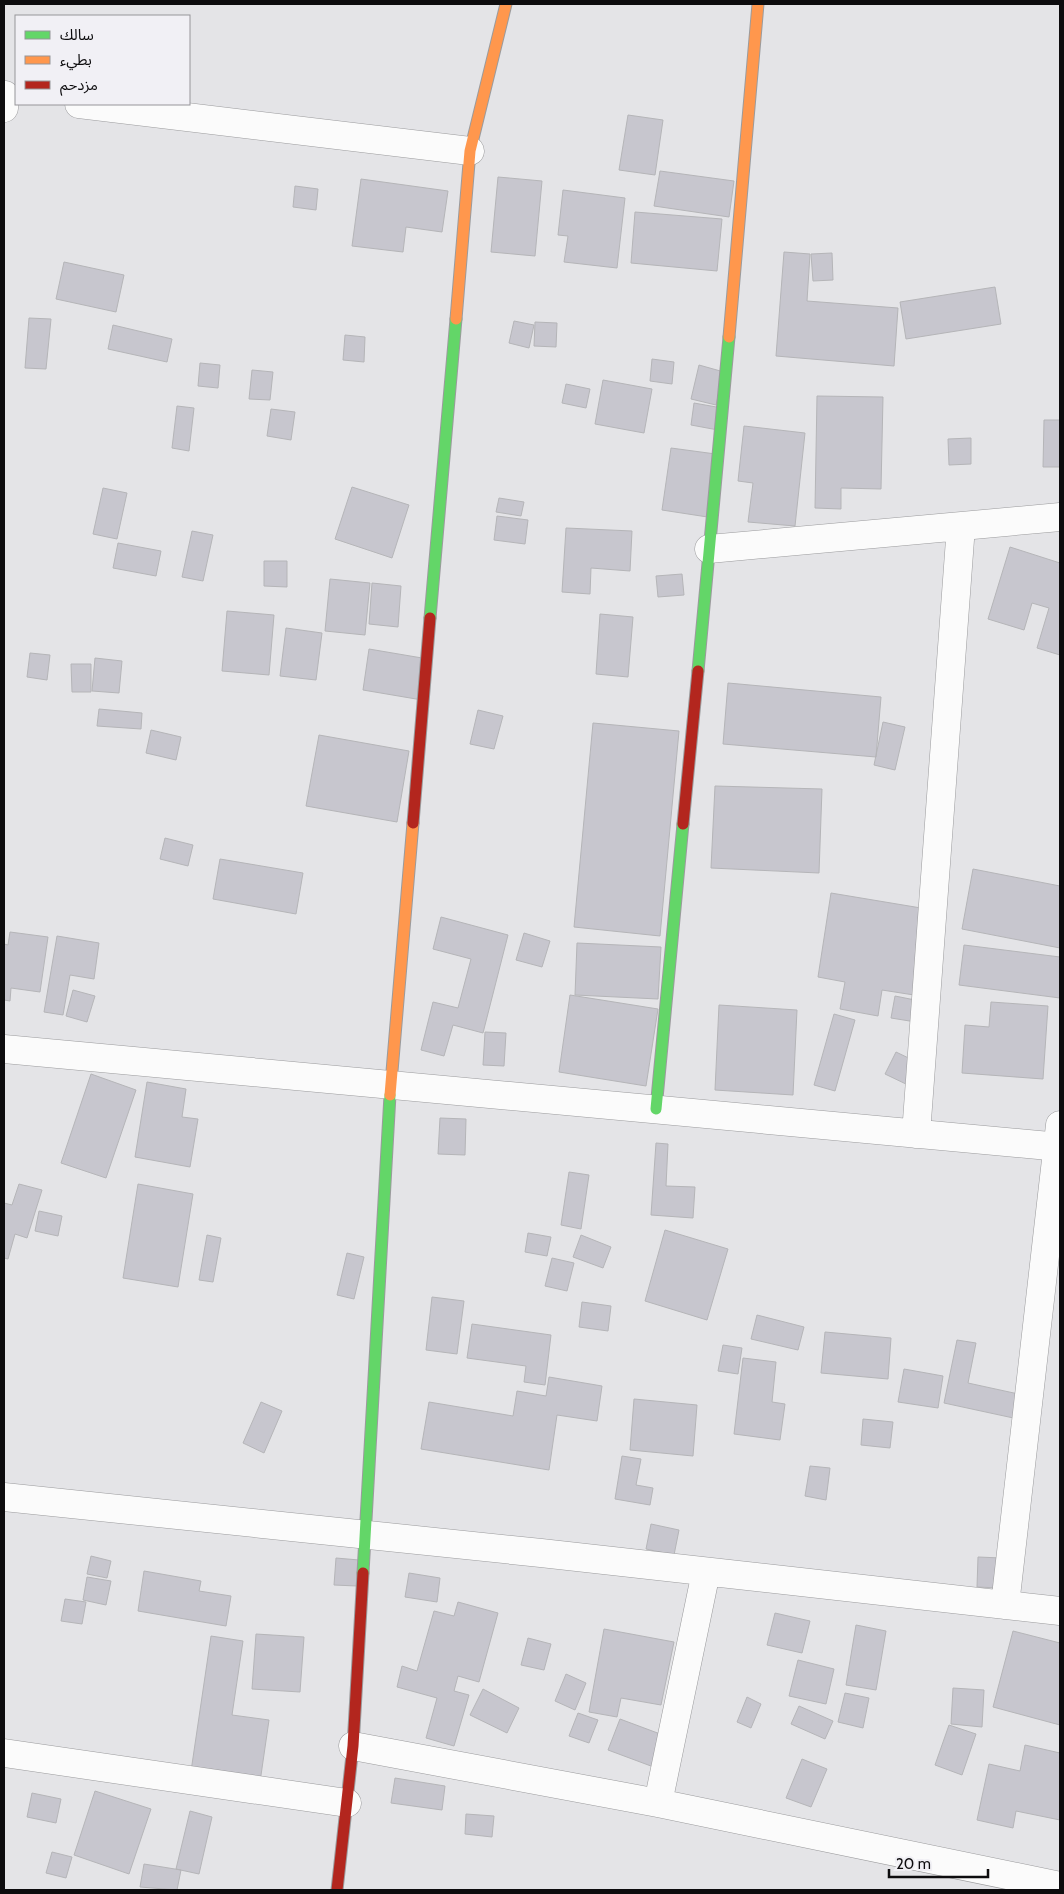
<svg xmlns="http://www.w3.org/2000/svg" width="1064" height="1894" font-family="Cabin,'Noto Sans Arabic',sans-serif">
<rect width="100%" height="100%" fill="#e4e4e7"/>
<path fill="#c7c6ce" stroke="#b5b5b8" d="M628,115L663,120L655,175L619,170Z
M660,171L734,181L729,217L654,206Z
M498,177L542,181L535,256L491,252Z
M361,179L448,191L442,232L406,227L403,252L352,246Z
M295,186L318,189L316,210L293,207Z
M563,190L625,198L617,268L564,262L568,236L558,235Z
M635,212L722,219L717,271L631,263Z
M784,252L810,254L807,301L898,308L894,366L776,356Z
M832,253L833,280L813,281L811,254Z
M64,262L124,275L116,312L56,299Z
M995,287L1001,324L906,339L900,302Z
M29,318L51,319L46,369L25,368Z
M514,321L534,325L529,348L509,343Z
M535,322L557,323L556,347L534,346Z
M113,325L172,339L167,362L108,349Z
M345,335L365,337L364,362L343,360Z
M652,359L674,362L672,384L650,381Z
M200,363L220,365L218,388L198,386Z
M699,365L724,372L716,405L691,399Z
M252,370L273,372L270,400L249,399Z
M603,380L652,389L644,433L595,424Z
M566,384L590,389L586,408L562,403Z
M817,396L883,397L881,489L841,488V509L815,508Z
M694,403L722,408L718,430L691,425Z
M177,406L194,408L189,451L172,448Z
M271,409L295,412L291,440L267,436Z
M1044,420H1060V467H1043Z
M744,426L805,433L795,526L748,522L753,483L738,481Z
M971,438V464L949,465L948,439Z
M671,448L723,455L714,518L662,510Z
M352,487L409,505L392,558L335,539Z
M103,488L127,493L117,539L93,534Z
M499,498L524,502L521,516L496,512Z
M497,516L528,520L525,544L494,540Z
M566,528L632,531L630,571L591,568L590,594L562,592Z
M192,531L213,535L203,581L182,577Z
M118,543L161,551L156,576L113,568Z
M1010,547L1060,563V655L1037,648L1049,608L1032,603L1024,630L988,619Z
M264,561H287V587L264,586Z
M682,574L684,595L658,597L656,576Z
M330,579L370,583L365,635L325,631Z
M372,583L401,586L398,627L369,624Z
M227,611L274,615L269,675L222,671Z
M600,614L633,617L628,677L596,674Z
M286,628L322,633L316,680L280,676Z
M369,649L428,659L422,700L363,690Z
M30,653L50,655L47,680L27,677Z
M95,658L122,661L119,693L92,691Z
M71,664H91V692H72Z
M728,683L881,697L876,757L723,744Z
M99,709L142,713L141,729L97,726Z
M478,710L503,716L494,749L470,744Z
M883,722L905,727L895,770L874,765Z
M593,723L679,731L660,936L574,927Z
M151,730L181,737L176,760L146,753Z
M319,735L409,751L397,822L306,806Z
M715,786L822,789L819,873L711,868Z
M165,838L193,845L188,866L160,859Z
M220,859L303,873L296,914L213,899Z
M973,869L1060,886V948L962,929Z
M831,893L927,909L914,995L882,990L878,1016L840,1009L845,982L818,977Z
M441,917L508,935L483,1033L453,1025L444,1056L421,1050L433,1002L458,1008L471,959L433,949Z
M10,932L48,937L40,992L11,988L10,1001L4,1000V944L8,945Z
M524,933L550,941L542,967L516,960Z
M57,936L99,943L94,979L70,975L63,1015L44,1012Z
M577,943L661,947L658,999L575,995Z
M964,945L1060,957V998L959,985Z
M73,990L95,996L87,1022L66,1016Z
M570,995L658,1009L646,1086L559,1072Z
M895,996L925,1002L922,1023L891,1018Z
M991,1002L1048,1006L1043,1079L962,1073L965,1025L989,1027Z
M719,1005L797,1010L793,1095L715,1090Z
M834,1014L855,1020L835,1091L814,1085Z
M485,1032L506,1033L504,1066L483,1065Z
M896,1052L919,1063L908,1085L885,1074Z
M91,1074L136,1090L106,1178L61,1163Z
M147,1082L186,1089L182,1117L198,1119L190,1167L135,1157Z
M440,1118L466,1119L465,1155L438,1154Z
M656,1143L668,1144L666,1186L695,1187L693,1218L651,1215Z
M569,1172L589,1175L581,1229L561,1225Z
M19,1184L42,1190L27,1238L15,1234L8,1259L4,1258V1203L12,1205Z
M138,1184L193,1194L178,1287L123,1278Z
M39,1211L62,1216L58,1236L35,1231Z
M665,1230L728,1249L707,1320L645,1301Z
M528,1233L551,1237L547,1256L525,1252Z
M207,1235L221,1238L213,1282L199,1280Z
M581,1235L611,1247L603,1268L573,1257Z
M347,1253L364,1257L354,1299L337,1295Z
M552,1258L574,1263L567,1291L545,1286Z
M432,1297L464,1301L457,1354L426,1350Z
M582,1302L611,1306L608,1331L579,1327Z
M757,1315L804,1327L798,1350L751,1339Z
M472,1324L551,1335L545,1385L524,1382L526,1366L467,1358Z
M825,1332L891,1338L888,1379L821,1373Z
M957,1340L976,1343L968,1383L1023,1395L1018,1419L944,1403Z
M723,1345L742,1348L738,1374L718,1371Z
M743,1358L776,1362L772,1402L785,1404L780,1440L734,1434Z
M904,1369L943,1376L938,1408L898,1402Z
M549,1377L602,1386L597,1421L557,1415L549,1470L421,1449L429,1402L513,1416L517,1391L546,1396Z
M634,1399L697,1405L693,1456L630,1450Z
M261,1402L282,1411L264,1453L243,1443Z
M863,1419L893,1422L890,1448L861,1445Z
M622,1456L641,1459L636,1485L653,1488L650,1505L615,1499Z
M810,1466L830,1468L826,1500L805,1496Z
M651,1524L679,1530L674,1555L646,1549Z
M91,1556L111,1561L107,1578L87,1574Z
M978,1557L1001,1558L999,1588L977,1587Z
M336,1558L359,1560L357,1586L334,1585Z
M144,1571L201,1581L199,1591L231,1596L226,1626L138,1611Z
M409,1573L440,1578L437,1602L405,1597Z
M87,1577L111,1581L106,1605L83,1600Z
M65,1599L86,1602L82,1624L61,1621Z
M458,1602L498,1613L479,1682L458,1676L454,1691L469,1695L454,1746L426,1738L437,1698L397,1687L402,1666L417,1671L434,1611L454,1616Z
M775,1613L810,1621L802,1653L767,1645Z
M856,1625L886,1631L876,1690L846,1685Z
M604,1629L674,1642L661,1705L621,1698L617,1717L589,1712Z
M1013,1631L1060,1643V1725L993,1707Z
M256,1634L304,1637L300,1692L252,1689Z
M211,1636L243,1641L232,1715L269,1720L259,1789L190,1778Z
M528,1638L551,1644L544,1670L521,1665Z
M798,1660L834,1669L826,1704L789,1696Z
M566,1674L586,1683L575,1710L555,1701Z
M953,1688L984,1690L982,1727L951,1724Z
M483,1689L519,1708L507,1733L470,1715Z
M845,1693L869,1698L863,1728L838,1722Z
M747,1697L761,1704L751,1728L737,1722Z
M799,1706L833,1721L825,1739L791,1724Z
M578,1713L598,1720L589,1743L569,1736Z
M620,1719L679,1741L667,1772L608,1750Z
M949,1725L976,1734L962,1775L935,1765Z
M1025,1745L1060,1753V1820L1016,1811L1013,1828L977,1820L989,1764L1020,1771Z
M802,1759L827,1769L811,1807L786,1798Z
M395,1778L445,1786L442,1810L391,1803Z
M95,1791L151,1809L129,1874L74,1855Z
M32,1793L61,1799L56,1823L27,1817Z
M190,1811L212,1817L199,1874L176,1869Z
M466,1814L494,1816L492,1837L465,1834Z
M52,1852L72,1857L66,1878L46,1873Z
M144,1864L181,1870L177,1890L140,1887Z"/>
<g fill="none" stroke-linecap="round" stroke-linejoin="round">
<defs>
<path id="street" d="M79,104L470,151
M4,108L5,95
M709,549L1060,517
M4,1049L1060,1147
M916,1134L961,526
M4,1497L541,1553L1060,1611
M1005,1605L1060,1125
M353,1746L658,1803L1060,1886
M4,1753L347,1803
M658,1803L706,1572"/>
<path id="fast" d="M430,618L456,319
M698,671L729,337
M656,1109L683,824
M363,1573L390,1095"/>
<path id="slow" d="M456,319L470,151L506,4
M729,337L758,4
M390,1095L413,823"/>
<path id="jam" d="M413,823L430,618
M683,824L698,671
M337,1890L353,1746L363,1573"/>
</defs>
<use href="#street" stroke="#9b9b9d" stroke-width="29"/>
<use href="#fast" stroke="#9b9b9d" stroke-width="13"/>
<use href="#slow" stroke="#9b9b9d" stroke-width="13"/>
<use href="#jam" stroke="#9b9b9d" stroke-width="13"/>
<use href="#street" stroke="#fbfbfb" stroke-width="28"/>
<use href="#fast" stroke="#63d668" stroke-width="11"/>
<use href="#slow" stroke="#ff974d" stroke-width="11"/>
<use href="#jam" stroke="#b3261e" stroke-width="11"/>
</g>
<rect width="1064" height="1894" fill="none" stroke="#0d0c0e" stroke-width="10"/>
<rect x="15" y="15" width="175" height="90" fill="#f1f0f5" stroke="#969599"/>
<rect x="25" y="31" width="25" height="8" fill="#63d668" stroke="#969599"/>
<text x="60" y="40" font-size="15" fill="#0d0c0e">سالك</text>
<rect x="25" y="56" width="25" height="8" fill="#ff974d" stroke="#969599"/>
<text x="60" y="65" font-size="15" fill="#0d0c0e">بطيء</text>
<rect x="25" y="81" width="25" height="8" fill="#b3261e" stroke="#969599"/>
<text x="60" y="90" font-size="15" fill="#0d0c0e">مزدحم</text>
<path d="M889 1869v8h99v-8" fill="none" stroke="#0d0c0e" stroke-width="2.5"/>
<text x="896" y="1869" font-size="15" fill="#0d0c0e" stroke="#f1f0f5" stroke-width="4" paint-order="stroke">20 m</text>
</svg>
